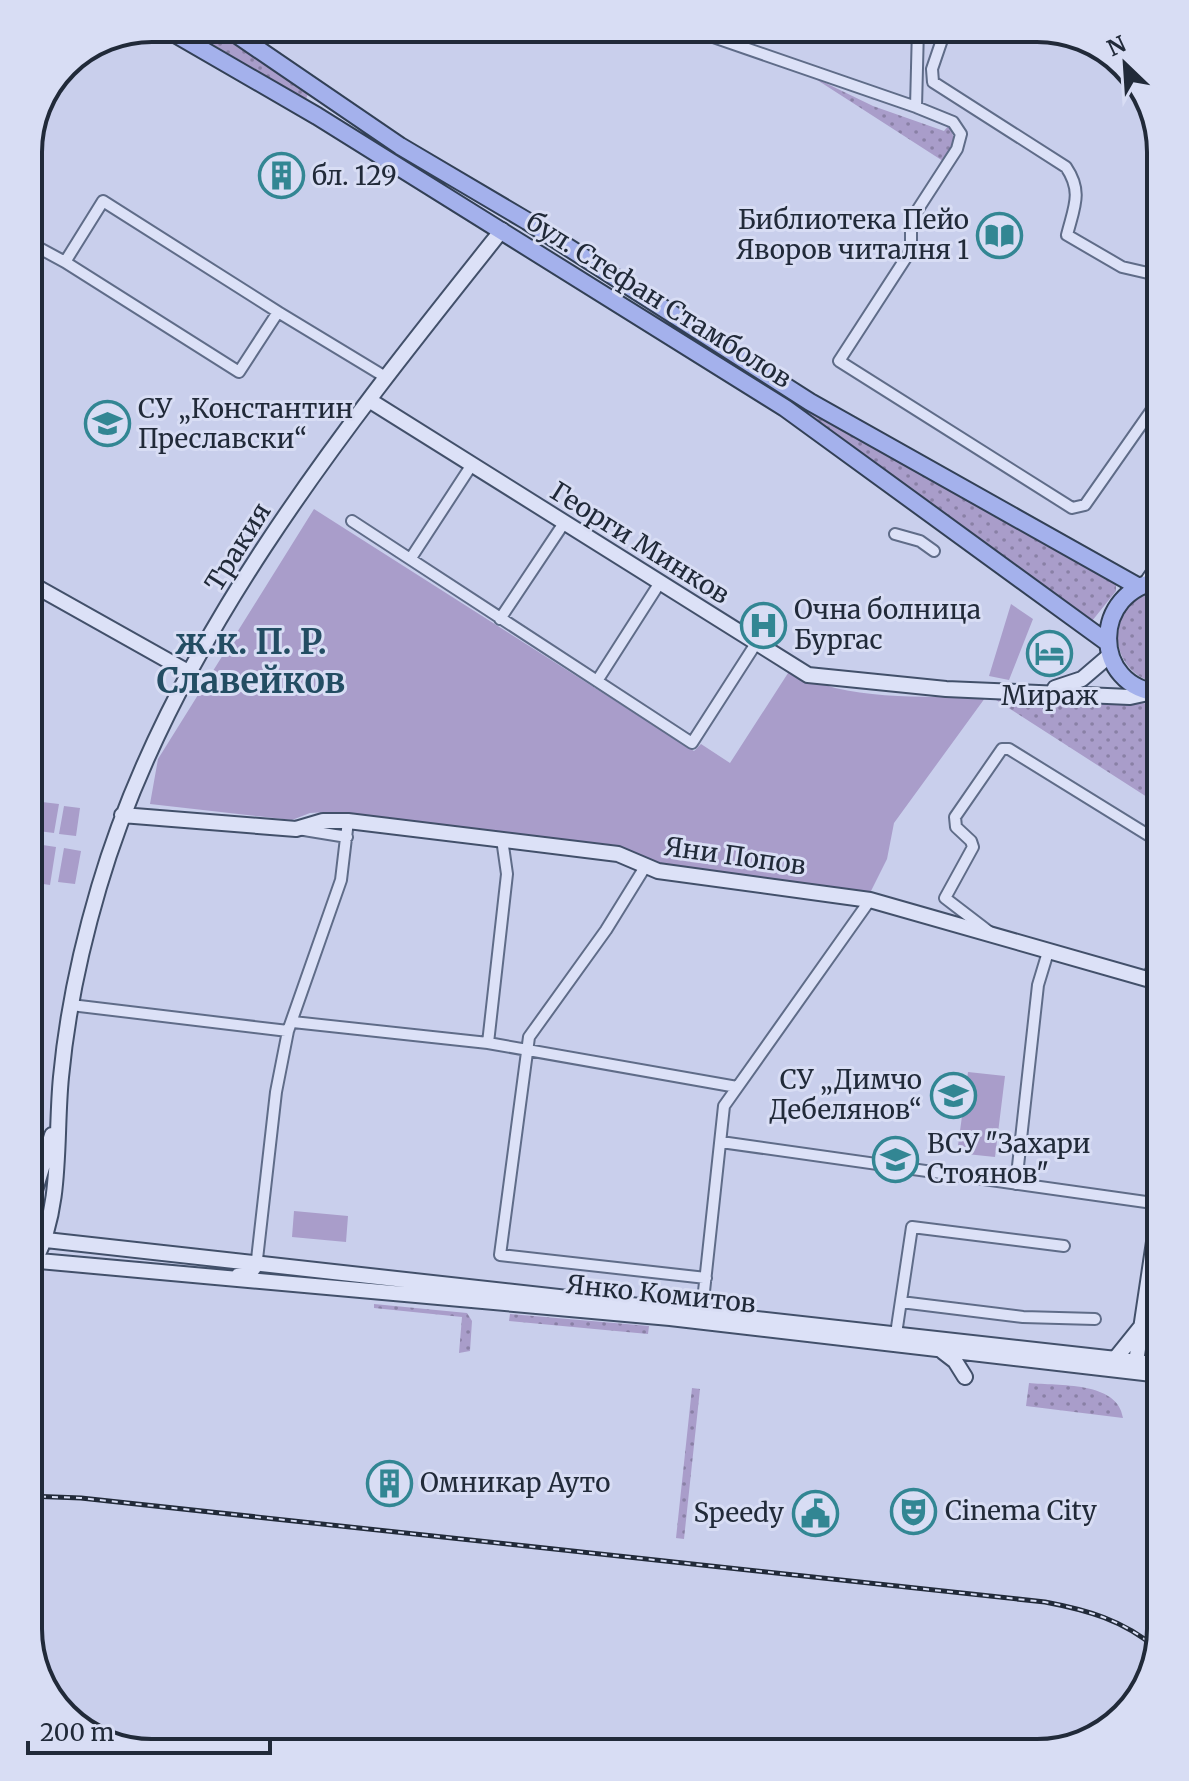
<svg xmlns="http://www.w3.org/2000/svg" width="1189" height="1781" font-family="Merriweather,serif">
<defs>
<pattern id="grass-dots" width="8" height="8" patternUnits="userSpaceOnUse" patternTransform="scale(2)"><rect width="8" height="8" fill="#a99dca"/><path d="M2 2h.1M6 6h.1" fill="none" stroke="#8980a5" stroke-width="1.8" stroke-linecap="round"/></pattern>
</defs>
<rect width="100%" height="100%" fill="#c9cfec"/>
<path fill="url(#grass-dots)" d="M185,28H210L308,94L306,99Z
M811,76L873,106L944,131L949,125L955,141L946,163Z
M792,401L1116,577V591L1092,621L1087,622L790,404Z
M1161,591V684C1104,676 1103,598 1161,591Z
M993,698L1161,704V806Z
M374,1304L467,1313L472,1321L470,1351L459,1353L462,1317L374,1308Z
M510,1314L649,1326L648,1334L509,1321Z
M1029,1383C1058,1386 1118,1381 1123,1418L1026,1406Z
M692,1388L700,1389L684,1539L676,1538Z"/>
<path fill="#a99dca" d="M314,509L694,751L701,744L730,763L790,670C846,703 922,695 985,698L894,823L887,859L869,895L651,864L615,845L326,812L310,813L292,820L150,804L158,759Z
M1011,604L1033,619L1009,680L989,676Z
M42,802L59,804L54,833L38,831Z
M64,806L80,808L76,836L59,834Z
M36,844L56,847L50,885L30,882Z
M64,848L81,851L75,884L58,882Z
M968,1072L1005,1076L995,1157L957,1153Z
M294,1211L348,1216L346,1242L292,1237Z"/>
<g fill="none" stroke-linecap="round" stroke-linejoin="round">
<defs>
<path id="street" d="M687,28L916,107L953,122L961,134L957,149L911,220V250L839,361L1072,508L1085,505L1153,408
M946,28L932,69L933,82L1066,167C1083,192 1074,207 1067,235L1122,267L1161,276
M916,107L918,28
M28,242L65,262L103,201L278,312
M65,262L239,372L278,312L387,378
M1161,411L1153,408L1161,391
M352,521L692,743L755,645
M895,534L920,541L934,551
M411,558L471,466
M28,609L40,589
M500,619L564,523
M597,681L659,584
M298,829L347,837
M645,867L606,930L529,1037L500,1255L706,1278
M992,934L945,898L973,847L971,841L956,827L955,817L1002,749H1009L1161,843
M1146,979L1161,955
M71,1005L288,1031
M293,1022L488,1043L737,1087
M488,1043L507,874L502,839
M721,1142L1160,1204
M1016,1184L1038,985L1048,952
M237,1274L253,1272L256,1268L276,1092L288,1031L341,880L348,821
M901,1302L1023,1317L1095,1319
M702,1310L724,1106L870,900
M896,1334L912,1227L1064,1246"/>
<path id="secondary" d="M369,400L808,675L946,689L1130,697L1153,692
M28,582L190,673
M1146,584L1161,562
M1055,688L1082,679L1110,655
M122,815L296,829L323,821H348L618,854L658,871L870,900L1161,983
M28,1213L52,1135
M28,1238L1161,1364
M28,1260L670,1318L1161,1375
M35,1261C63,1204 55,1138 61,1077C67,1013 81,948 99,887C171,642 345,427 502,230
M1142,1327L1161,1356
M942,1351L955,1361L965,1377
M1115,1359L1140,1328
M1135,1369L1161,1195"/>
<path id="primary" d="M165,28L317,116L785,408L1108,643
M227,28L400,146L527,221L810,402L1139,587
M1161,693C1090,688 1091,589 1161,581"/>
</defs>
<use href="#street" stroke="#5f6c88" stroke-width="14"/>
<use href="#secondary" stroke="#42506a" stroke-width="18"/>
<use href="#primary" stroke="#324056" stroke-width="20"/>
<use href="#street" stroke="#dce1f7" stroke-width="10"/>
<use href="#secondary" stroke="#dce1f7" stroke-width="14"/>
<use href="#primary" stroke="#a4b1ec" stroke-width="16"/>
<defs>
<path id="rail" d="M28,1496L81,1498L1045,1602C1087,1610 1123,1620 1156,1648"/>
</defs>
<use href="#rail" stroke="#212a39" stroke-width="5"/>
<use href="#rail" stroke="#d8ddf4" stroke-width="2" stroke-dasharray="6" stroke-linecap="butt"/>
</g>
<defs>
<symbol id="building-ring" viewBox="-11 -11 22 22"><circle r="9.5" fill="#d8ddf4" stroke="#328693" stroke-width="1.5"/><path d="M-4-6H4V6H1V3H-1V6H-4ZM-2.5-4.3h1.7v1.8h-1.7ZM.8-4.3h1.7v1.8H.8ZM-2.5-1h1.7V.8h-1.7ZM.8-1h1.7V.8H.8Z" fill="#328693"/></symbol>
<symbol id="library-ring" viewBox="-11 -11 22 22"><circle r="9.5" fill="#d8ddf4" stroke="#328693" stroke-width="1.5"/><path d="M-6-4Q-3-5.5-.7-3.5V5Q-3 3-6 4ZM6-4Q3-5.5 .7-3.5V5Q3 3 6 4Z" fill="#328693"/></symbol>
<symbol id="school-ring" viewBox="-11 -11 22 22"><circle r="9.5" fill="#d8ddf4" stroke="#328693" stroke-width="1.5"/><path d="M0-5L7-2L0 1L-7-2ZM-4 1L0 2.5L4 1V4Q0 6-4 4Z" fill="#328693"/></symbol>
<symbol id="hospital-ring" viewBox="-11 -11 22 22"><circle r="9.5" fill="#d8ddf4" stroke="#328693" stroke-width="1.5"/><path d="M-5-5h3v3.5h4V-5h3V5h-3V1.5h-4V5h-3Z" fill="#328693"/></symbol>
<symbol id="hotel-ring" viewBox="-11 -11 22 22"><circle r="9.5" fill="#d8ddf4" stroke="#328693" stroke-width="1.5"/><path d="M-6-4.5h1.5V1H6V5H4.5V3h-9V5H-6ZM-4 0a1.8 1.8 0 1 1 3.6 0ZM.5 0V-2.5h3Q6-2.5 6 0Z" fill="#328693"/></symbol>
<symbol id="theatre-ring" viewBox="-11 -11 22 22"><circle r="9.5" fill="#d8ddf4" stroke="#328693" stroke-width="1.5"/><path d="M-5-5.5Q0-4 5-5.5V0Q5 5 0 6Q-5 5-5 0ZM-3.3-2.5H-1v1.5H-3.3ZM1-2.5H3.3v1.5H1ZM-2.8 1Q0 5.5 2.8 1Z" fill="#328693"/></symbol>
<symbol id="civic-ring" viewBox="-11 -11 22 22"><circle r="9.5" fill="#d8ddf4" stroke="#328693" stroke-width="1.5"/><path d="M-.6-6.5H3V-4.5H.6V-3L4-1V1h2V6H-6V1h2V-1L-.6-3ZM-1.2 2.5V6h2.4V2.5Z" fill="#328693"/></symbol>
</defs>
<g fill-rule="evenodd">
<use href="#building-ring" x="256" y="150" width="51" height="51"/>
<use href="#library-ring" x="974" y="210" width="51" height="51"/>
<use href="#school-ring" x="82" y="398" width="51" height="51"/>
<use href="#hospital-ring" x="738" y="600" width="51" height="51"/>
<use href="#hotel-ring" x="1024" y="628" width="51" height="51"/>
<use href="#school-ring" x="928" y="1070" width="51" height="51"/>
<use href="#school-ring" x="870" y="1134" width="51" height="51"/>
<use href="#building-ring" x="364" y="1458" width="51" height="51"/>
<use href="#theatre-ring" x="888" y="1486" width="51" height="51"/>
<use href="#civic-ring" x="790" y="1488" width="51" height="51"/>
</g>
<g text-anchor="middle" stroke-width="6" stroke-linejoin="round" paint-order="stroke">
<g font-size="26" fill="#212a39" stroke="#d8ddf4" text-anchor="start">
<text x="312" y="185">бл. 129</text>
<text x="969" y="229" text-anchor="end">Библиотека Пейо<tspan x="969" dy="30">Яворов читалня 1</tspan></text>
<text x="138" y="418">СУ „Константин<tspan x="138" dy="30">Преславски“</tspan></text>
<text x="794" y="619">Oчна болница<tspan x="794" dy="30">Бургас</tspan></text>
<text x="1050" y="705" text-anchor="middle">Мираж</text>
<text x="922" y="1089" text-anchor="end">СУ „Димчо<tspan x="922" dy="30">Дебелянов“</tspan></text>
<text x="927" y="1153">ВСУ "Захари<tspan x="927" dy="30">Стоянов"</tspan></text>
<text x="420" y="1492">Омникар Ауто</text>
<text x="945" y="1520">Cinema City</text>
<text x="784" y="1522" text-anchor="end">Speedy</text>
</g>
<g font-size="26" fill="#212a39" stroke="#d8ddf4">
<text transform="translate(659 300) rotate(32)" y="9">бул. Стефан Стамболов</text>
<text transform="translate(640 543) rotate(32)" y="9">Георги Минков</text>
<text transform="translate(238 547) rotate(-58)" y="9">Тракия</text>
<text transform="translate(735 856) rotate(8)" y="9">Яни Попов</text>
<text transform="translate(661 1294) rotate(6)" y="9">Янко Комитов</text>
</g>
<g font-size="34" font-weight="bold" fill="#234d63" stroke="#d8ddf4">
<text x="251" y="654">ж.к. П. Р.<tspan x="251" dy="39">Славейков</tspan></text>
</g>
</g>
<path d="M0 0H1189V1781H0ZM152 42H1037A110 110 0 0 1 1147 152V1629A110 110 0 0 1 1037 1739H152A110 110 0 0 1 42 1629V152A110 110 0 0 1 152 42Z" fill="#d8ddf4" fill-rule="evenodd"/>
<path fill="none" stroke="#212a39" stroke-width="4" d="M152 42H1037A110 110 0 0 1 1147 152V1629A110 110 0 0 1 1037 1739H152A110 110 0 0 1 42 1629V152A110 110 0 0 1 152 42Z"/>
<g transform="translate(1125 64) rotate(335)" stroke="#d8ddf4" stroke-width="6" paint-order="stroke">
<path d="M0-6L14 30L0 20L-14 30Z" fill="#212a39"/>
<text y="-12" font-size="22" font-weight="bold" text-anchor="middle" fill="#212a39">N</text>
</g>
<path d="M28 1741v12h242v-12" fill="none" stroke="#212a39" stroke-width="4"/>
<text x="40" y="1741" font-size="24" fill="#212a39" stroke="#d8ddf4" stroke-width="6" paint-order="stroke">200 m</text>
</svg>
